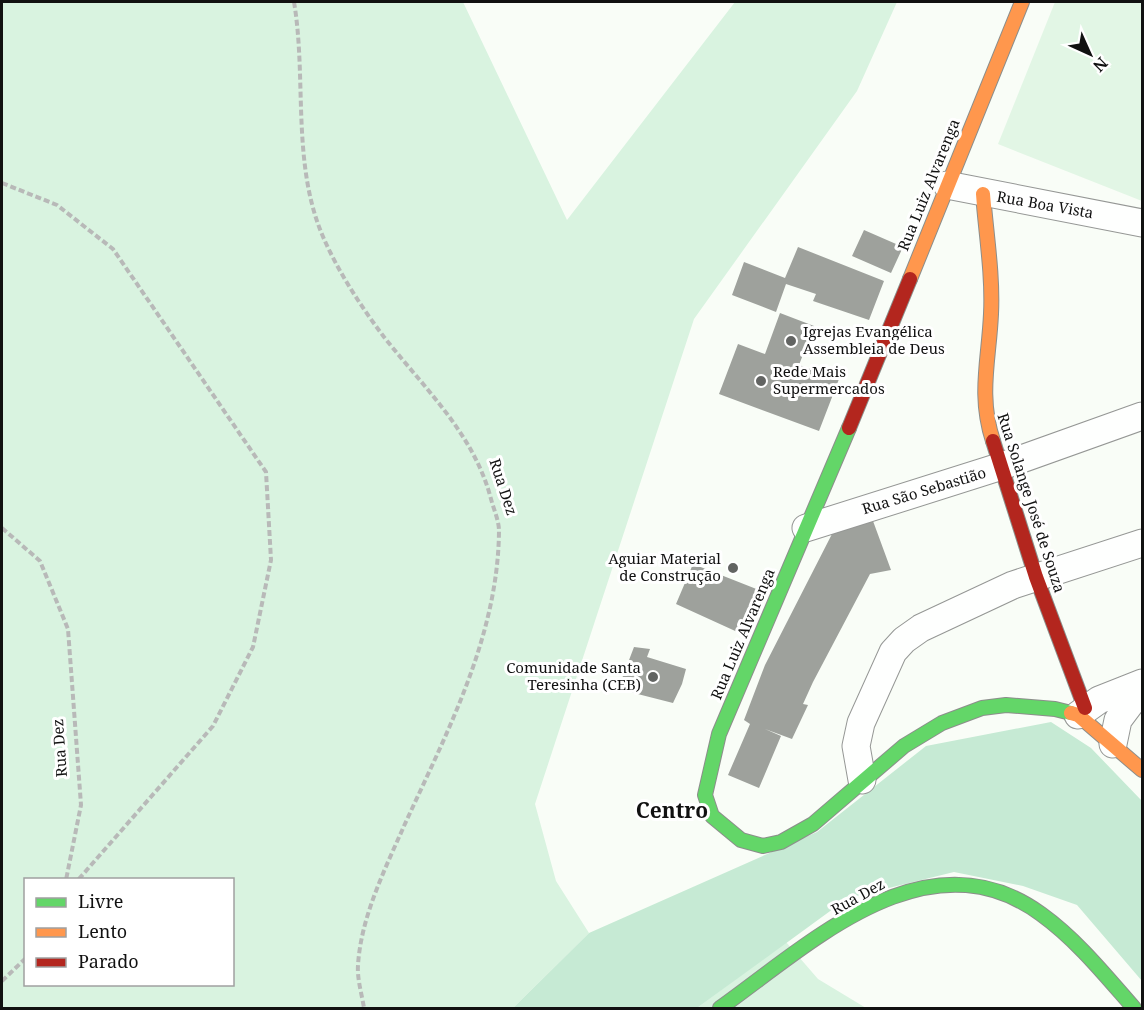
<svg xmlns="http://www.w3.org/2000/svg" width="1144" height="1010" font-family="'Noto Serif',serif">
<rect width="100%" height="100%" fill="#f9fdf7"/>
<path fill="#d9f3e0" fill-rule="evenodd" d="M2,2H463L567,220L735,2H897L857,91L694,319L535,804L556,881L589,933L513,1008H2ZM26,880H232V984H26Z
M786,942L818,979L866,1008H697Z"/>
<path fill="#c6ead4" d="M1051,722L1091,748L1142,801V981L1077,905L1023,886L954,872L848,898L697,1008H513L589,933L817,832L926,746Z"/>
<path fill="#e2f6e5" d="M1055,2H1142V201L998,144Z"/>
<path fill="#9ea19c" d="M864,230L903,247L891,273L852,256Z
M798,247L884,281L869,320L813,301L816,294L786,284L776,312L732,295L744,262L785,278Z
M780,313L814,326L799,365L839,379L819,431L719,394L738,344L765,354Z
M873,521L891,570L870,574L813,682L803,704L808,705L792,739L765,729L781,736L759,788L728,775L750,724L744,720L765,665L832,534Z
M693,564L764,592L744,635L676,604Z
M634,647L650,649L647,657L686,669L682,684L673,703L618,689Z"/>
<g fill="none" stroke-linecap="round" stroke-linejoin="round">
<defs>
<path id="street" d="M947,185L1142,223
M806,528L1002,466L1142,416
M1078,715L1099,700L1142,683
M1113,744L1118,720L1142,688
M862,780L856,746L861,723L893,652L904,640L921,628L1013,585L1142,543"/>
<path id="fast" d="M849,428L719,734L705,795L712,816L741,840L763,846L781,842L813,824L904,746L942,723L982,708L1006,705L1055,709L1071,713
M720,1008C810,944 927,831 1041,914C1077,940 1105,975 1134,1008"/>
<path id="slow" d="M983,194C986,233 993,275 991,314C989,360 978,395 993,441
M910,279L1022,2
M1071,713L1078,715L1142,770"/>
<path id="jam" d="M849,428L910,279
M993,441L1036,577L1085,708"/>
</defs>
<use href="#street" stroke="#959795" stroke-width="29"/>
<use href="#fast" stroke="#8c8e8b" stroke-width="16"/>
<use href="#slow" stroke="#8c8e8b" stroke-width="16"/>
<use href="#jam" stroke="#8c8e8b" stroke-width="16"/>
<path stroke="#b8b9b8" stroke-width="4" stroke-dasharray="6 3" stroke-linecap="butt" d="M294,2C307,79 291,165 324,239C339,273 362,308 384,337C425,389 474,434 491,499C494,510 499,521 499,531C498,637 447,732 404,826C385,869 361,917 358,965C357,979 362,995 364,1008
M2,183L57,205L113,249L266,472L271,560L253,647L213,726L78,880
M2,528L40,561L68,629L81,805L66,880
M2,981L26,958"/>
<use href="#street" stroke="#fefffe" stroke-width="27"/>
<use href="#fast" stroke="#63d668" stroke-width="14"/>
<use href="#slow" stroke="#ff974d" stroke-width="14"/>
<use href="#jam" stroke="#b3261e" stroke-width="14"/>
</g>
<g fill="#626462" stroke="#fff" stroke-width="2">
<circle cx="791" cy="341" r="6"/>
<circle cx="761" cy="381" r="6"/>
<circle cx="733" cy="568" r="6"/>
<circle cx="653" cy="677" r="6"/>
</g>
<g text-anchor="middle" stroke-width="6" stroke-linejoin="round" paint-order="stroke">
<g font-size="15" fill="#111" stroke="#fff">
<text transform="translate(929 185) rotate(-68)" y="5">Rua Luiz Alvarenga</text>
<text transform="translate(1045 205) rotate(10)" y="5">Rua Boa Vista</text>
<text transform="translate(503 487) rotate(72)" y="5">Rua Dez</text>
<text transform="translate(924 491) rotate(-17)" y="5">Rua São Sebastião</text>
<text transform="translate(1031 503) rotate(72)" y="5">Rua Solange José de Souza</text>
<text transform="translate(743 634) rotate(-67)" y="5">Rua Luiz Alvarenga</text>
<text transform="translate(60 748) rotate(-94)" y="5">Rua Dez</text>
<text transform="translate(858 897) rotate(-29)" y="5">Rua Dez</text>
</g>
<g font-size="15" fill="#111" stroke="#fff" text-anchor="start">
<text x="803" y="337">Igrejas Evangélica<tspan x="803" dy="17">Assembleia de Deus</tspan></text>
<text x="773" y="377">Rede Mais<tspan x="773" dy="17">Supermercados</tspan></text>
<text x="721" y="564" text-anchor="end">Aguiar Material<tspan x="721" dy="17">de Construção</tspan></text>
<text x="641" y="673" text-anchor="end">Comunidade Santa<tspan x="641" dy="17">Teresinha (CEB)</tspan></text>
</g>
<g font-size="21" font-weight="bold" fill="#111" stroke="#fff">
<text x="672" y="818">Centro</text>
</g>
</g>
<rect width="1144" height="1010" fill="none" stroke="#111111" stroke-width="6"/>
<rect x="24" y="878" width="210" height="108" fill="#ffffff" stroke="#a0a0a0" stroke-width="1.5"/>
<rect x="36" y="898" width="30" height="9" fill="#63d668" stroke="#a0a0a0" stroke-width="1.5"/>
<text x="78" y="908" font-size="18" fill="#111111">Livre</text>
<rect x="36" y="928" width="30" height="9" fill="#ff974d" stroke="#a0a0a0" stroke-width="1.5"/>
<text x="78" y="938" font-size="18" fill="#111111">Lento</text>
<rect x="36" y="958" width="30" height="9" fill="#b3261e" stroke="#a0a0a0" stroke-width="1.5"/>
<text x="78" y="968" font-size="18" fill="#111111">Parado</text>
<g transform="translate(1090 54) rotate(135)" stroke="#ffffff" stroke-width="4.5" paint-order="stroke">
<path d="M0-4.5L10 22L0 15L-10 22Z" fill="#111111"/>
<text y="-9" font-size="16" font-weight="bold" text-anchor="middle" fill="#111111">N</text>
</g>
</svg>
